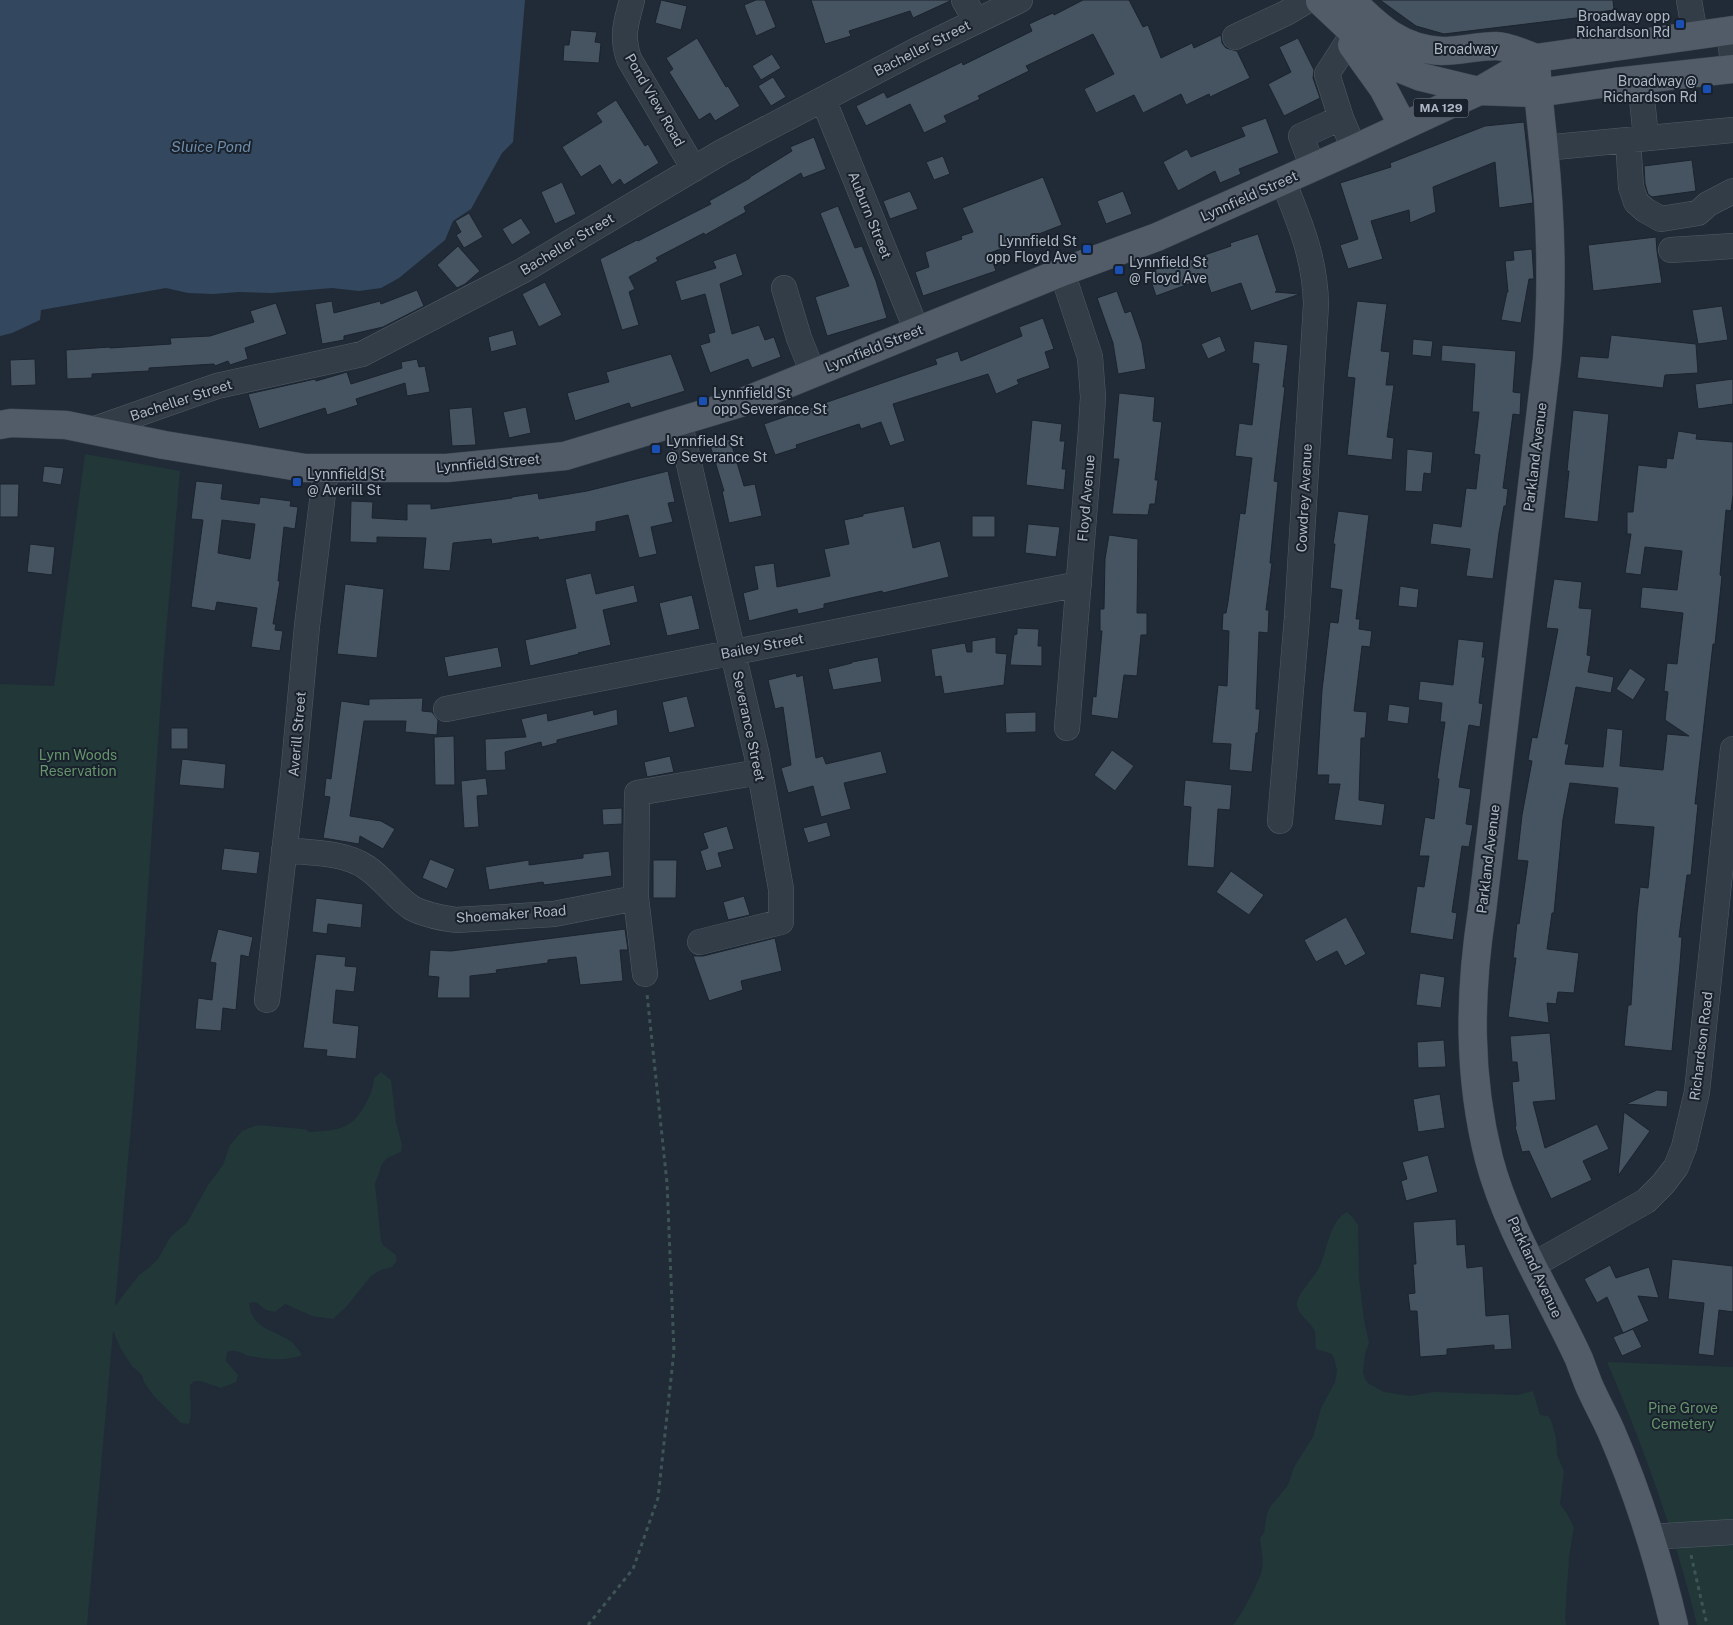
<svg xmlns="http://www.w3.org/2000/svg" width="1733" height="1625" font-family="'Public Sans',sans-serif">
<rect width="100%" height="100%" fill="#202b37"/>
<path fill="#223738" d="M85,454L180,471L163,668L135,1081L115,1306L139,1275L150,1267L158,1259L171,1236L187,1223L208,1185L223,1165L230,1145L242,1131L257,1125L304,1129L309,1132C339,1130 353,1130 367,1101C371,1093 374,1087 374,1078L381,1072L391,1080L396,1122L402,1145L401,1152L387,1158L382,1164L375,1184L381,1241L384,1246L396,1255V1262L392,1267L381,1270L371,1276L346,1307L333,1319L312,1316L285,1304L275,1312L266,1310L256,1302L249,1303C252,1330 274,1329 292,1342C296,1346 299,1351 302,1355C284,1362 268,1359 250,1356C241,1354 236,1348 227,1352L226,1361L238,1375L236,1382L221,1388L200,1381H194L190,1385C189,1398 193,1411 189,1424L181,1423L153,1395L144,1382L142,1375L132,1366L121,1349L113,1331L87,1625H0V684L54,686Z
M1347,1212L1353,1218L1358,1225L1359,1278L1364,1320L1369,1343L1365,1354L1363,1372L1365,1379L1368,1383L1384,1392L1410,1396L1434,1392L1517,1395L1533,1391L1540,1415L1548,1416L1551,1420L1556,1437L1557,1455L1564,1471L1560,1504L1567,1514L1574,1527L1569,1557L1565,1618L1566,1625H1233C1240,1618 1261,1579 1262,1569C1264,1559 1261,1548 1260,1538L1264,1533L1267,1514L1271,1506L1288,1485L1294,1467L1313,1437L1321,1408L1335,1382L1337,1370L1334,1358L1332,1354L1316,1349C1314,1341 1318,1335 1313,1328C1308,1320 1299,1315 1297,1306C1295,1296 1315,1277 1320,1266C1327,1250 1330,1220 1347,1212Z
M1607,1362L1733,1367V1625H1697C1675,1534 1644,1448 1607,1362Z"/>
<path fill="#33485e" d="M0,0H525L513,142L502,153L471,209L453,221L445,240L399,278L381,288L359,291L332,288L272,293L239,292L213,294L188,293L166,288L41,310L40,320L12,333L0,336Z"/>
<path fill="#465361" stroke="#1b242e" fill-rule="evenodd" d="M661,0L687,6L681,30L655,23Z
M756,0H765L776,27L756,36L744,5Z
M811,0H950V1L913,18L910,11L849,31L851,36L825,44Z
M1083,0H1129L1143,27L1148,25L1161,58L1192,43L1194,48L1221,35L1222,43L1226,48L1237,51L1250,78L1210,97L1209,94L1186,105L1181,94L1143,113L1134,95L1096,113L1084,89L1114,74L1093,34L1026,66L1029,71L978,96L980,99L944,116L947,122L924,133L910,104L866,126L856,106L884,92L887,98L962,62L963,65L1032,31L1029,24L1053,13L1054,15Z
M1380,0H1613L1614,10L1584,14V17L1444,34L1416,26Z
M571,30L597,32L595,42L601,43L599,63L563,61L564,45H569Z
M697,38L726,87L728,86L740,106L715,121L710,113L699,120L669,72L673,69L666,58Z
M1298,38L1314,70L1313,78L1320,98L1284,116L1268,84L1291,72L1279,47Z
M772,54L781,68L761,80L752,66Z
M773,77L786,97L771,106L758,86Z
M616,100L645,146L648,144L659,163L624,185L620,179L612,185L600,165L581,177L562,147L602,122L596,113Z
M1266,118L1279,153L1239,169L1241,174L1220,183L1215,171L1178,191L1163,162L1187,149L1191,157L1245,136L1241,127Z
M1524,122L1533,203L1499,208L1495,162L1433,187L1436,212L1410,223L1409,210L1371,221L1383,259L1348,269L1340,245L1358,239L1340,183L1391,167L1390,163L1485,126Z
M814,137L826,169L803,178L801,173L744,207L746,212L705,235L704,233L656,258L658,261L629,277L635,289L629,292L639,325L622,330L600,259L637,240L638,241L711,204L709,201L750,178V177L792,151L790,147Z
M943,156L950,174L934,180L926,162Z
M1692,160L1696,191L1652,197L1648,194L1645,184L1644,166Z
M1043,177L1062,225L990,253L996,271L923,296L915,272L929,267L925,252L962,239L961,236L973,232L962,208Z
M562,182L576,214L555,224L541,192Z
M910,191L918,209L890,219L883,201Z
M1123,191L1132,214L1106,224L1097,201Z
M838,206L855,248L862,246L876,281L887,318L827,336L815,297L849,286L820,213Z
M469,213L483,237L464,248L456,235L461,232L455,221Z
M521,218L531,233L512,245L502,229Z
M1258,234L1277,291L1275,292L1300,294L1251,311L1241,283L1211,293L1207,281L1198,285L1197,281L1156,296L1148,272L1172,264V266L1231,246L1230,243Z
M1656,237L1657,251L1662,283L1593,291L1588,245Z
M458,246L480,271L465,284L457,288L437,265Z
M1532,249L1534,279H1529L1521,323L1501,320L1507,292H1508L1505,261L1514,260L1513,251Z
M736,253L743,275L720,284L732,334L759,325L765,340L774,337L781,357L752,368L748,359L710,373L700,345L710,342L708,334L715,332L705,294L681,301L675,281L716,268L713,261Z
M545,282L562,315L539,327L522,294Z
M417,290L424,306L383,327L344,336V340L322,344L315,304L332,301L334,313L380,301L381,304Z
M1117,291L1125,313L1131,311L1142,343L1146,369L1118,374L1113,343L1097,298Z
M1357,301L1387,304L1381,351L1390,352L1386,385H1394L1387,437L1394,438L1392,460L1347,455L1355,378L1347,377Z
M276,303L287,334L245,348L248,359L230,365L228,361L215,366L214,364L149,368V371L92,374V378L67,379L66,350L110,347V348L171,344L170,338L210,336L254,322L250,311Z
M1722,306L1728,340L1698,344L1692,310Z
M1043,318L1054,349L1045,352L1050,368L1017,380L1019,384L996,394L988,374L893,404L905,441L890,446L881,422L861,429L859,424L796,445L797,448L775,455L764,424L937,364L935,359L958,351L961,361L1022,336L1019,327Z
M513,330L517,345L491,352L488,337Z
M1611,335L1696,344L1698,373L1665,375L1663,388L1577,378L1580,356L1608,358Z
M1220,336L1226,351L1208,359L1201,344Z
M1413,339L1433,341L1431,357L1412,355Z
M1254,341L1288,345L1283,387H1285L1274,481L1278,482L1270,563H1272L1266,610H1269L1268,633L1259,632L1256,709H1260L1258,733H1256L1252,772L1229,770L1231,744L1212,743L1218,685L1227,686L1229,631L1222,630L1223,613H1226L1228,602L1240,513L1245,514L1252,458L1235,456L1239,423L1252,425L1259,364L1252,363Z
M1442,345L1516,351L1513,392L1521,393L1520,415L1513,414L1503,488L1508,489L1506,506H1504L1499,533L1493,579L1466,576L1470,549L1430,544L1433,523L1461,527L1466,488L1476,489L1480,455L1474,454L1479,412H1472L1475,364L1441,361Z
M671,354L685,391L631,408L629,403L575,421L567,393L609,382L606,372Z
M35,359L36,385L11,386L10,360Z
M417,359L419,367L425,366L430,392L407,396L405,383L356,399L358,405L327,415L325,408L259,429L248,394L315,379L316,381L347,372L351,384L402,368L401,362Z
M1733,379V404L1698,409L1695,384Z
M1119,393L1155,397L1153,421L1162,422L1155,480H1158L1155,504H1150L1148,515L1112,514L1119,459H1113Z
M472,407L476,445L452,446L449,409Z
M526,407L531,433L509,438L503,412Z
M1573,410L1609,414L1598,522L1564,518L1569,471H1567Z
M1032,420L1062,424L1060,441H1065L1062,469H1066L1064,490L1026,485Z
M1678,431L1697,434L1696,439L1733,442V495L1731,511L1726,510L1720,575L1722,576L1715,644H1713L1695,804H1698L1691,875H1687L1679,937H1682L1680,964L1672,1051L1624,1046L1628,1005H1631L1637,913L1640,887L1648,888L1654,827L1614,824L1618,788L1570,783L1563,819L1554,913H1552L1547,949L1579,953L1574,993L1558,992L1556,1004L1547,1003L1549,1023L1508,1017L1516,958H1513L1517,923L1519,924L1528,861L1517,860L1522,815L1532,761L1528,760L1532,737L1537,738L1558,629L1546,628L1554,579L1582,582L1579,608L1592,609L1587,655L1591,656L1588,672L1614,677L1611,693L1576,687L1565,744H1569L1565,764L1603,767L1607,728L1623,730L1620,766L1663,770L1667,734L1689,736L1665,720L1668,692L1664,691L1667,663L1677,664L1683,613L1640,608L1642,587L1677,590L1682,551L1645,547L1641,575L1625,573L1631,534H1627V512H1633L1638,465L1666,468L1667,458L1673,459Z
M730,439L744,486L755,484L762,516L729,523L722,491H724L710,445Z
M1407,449L1433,452L1431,474L1424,473L1422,492L1405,491Z
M44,466L64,468L61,485L42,482Z
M668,471L675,502L668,503L673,522L651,527L657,554L639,558L628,515L596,522V531L539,540L538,537L492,544L491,539L453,543L450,571L423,569L426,538L377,537V543L350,542L351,501L373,502L372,518L407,520V504H431V509L512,498V497L538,493L539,499L587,491Z
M196,481L223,484L221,499L259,504L260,497L291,501L290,506L298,507L295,529L284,527L278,581H280L273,624H276L275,630L283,631L280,651L251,647L257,608L217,602L215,611L191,607L203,520L191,519ZM222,520L255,524L250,559L218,553Z
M0,484H19L18,517H0Z
M904,506L913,548L940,541L949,577L883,593L882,591L824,604V608L798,614L797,609L749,621L743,593L758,589L754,566L774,563L777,587L830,576L824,549L849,544L844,520L863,516V514Z
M1338,511L1369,515L1356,619H1360L1359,629L1372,631L1370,647L1362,646L1354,711L1367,712L1365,738H1361L1359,800L1385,804L1382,826L1334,820L1340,784H1328L1329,775H1317L1322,690L1330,622L1338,623L1342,590L1330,588L1335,544H1333Z
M972,516H995V537H972Z
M1028,524L1060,527L1056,557L1025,553Z
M1109,535L1138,539L1137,613H1147V635H1141L1137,676L1124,675L1118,719L1091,715L1093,696L1096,697L1102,631H1100V609H1104L1105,559Z
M30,544L55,547L52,575L27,572Z
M591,573L596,594L634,585L638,602L603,610L611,645L578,653L579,654L530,666L525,640L576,628L565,579Z
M345,584L384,589L377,658L337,654Z
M1400,586L1419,589L1417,608L1398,606Z
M692,595L700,629L667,636L659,603Z
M1017,628L1039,629L1038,646H1042V666L1010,665L1014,635L1017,634Z
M996,637V653L1007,654L1004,685L944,694L941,676L935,677L931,649L965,643L967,652H972V641Z
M1458,639L1484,642L1482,657H1485L1479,703L1483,704L1480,727L1469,725L1459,787L1471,789L1466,824L1473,825L1469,847L1462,846L1452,912L1457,913L1453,940L1410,933L1417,886L1424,887L1429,856H1419L1425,817L1434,819L1439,779L1437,778L1445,722H1440L1442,703L1418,700L1420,681L1453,685Z
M498,647L502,667L448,677L444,657Z
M878,657L882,682L833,690L828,669L852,663V662Z
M1630,668L1646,679L1633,700L1616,689Z
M796,673L797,677L803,675L816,758L823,756L826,764L881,751L887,773L844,783L851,809L821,817L813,786L788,793L781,768L791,765L783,707L775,709L768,680Z
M687,696L695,727L669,733L662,702Z
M423,698L422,711L432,712L438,720L437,735L405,732L406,721H364L350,816L381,821L395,829L383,849L360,836L359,844L323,838L330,797L324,796L326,778L331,779L341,701L369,705V699Z
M1389,704L1410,707L1408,724L1387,721Z
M617,709L618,725L557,740V743L542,747L541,742L505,752L506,770L486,771L485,739L526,737L521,719L547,713L548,721L593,710L594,715Z
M1036,712V732L1006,733L1005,713Z
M171,728H188V749H171Z
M454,736L455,785H435L434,737Z
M1112,750L1134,766L1115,791L1094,775Z
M670,756L674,772L647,777L644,762Z
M182,759L226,764L224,789L179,785Z
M486,778L488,795L477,796L479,827L464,828L461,781Z
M1185,780L1232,785L1230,810L1218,809L1214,868L1187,866L1191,807L1183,806Z
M622,808V824L603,825L602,809Z
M827,822L831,836L808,843L803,828Z
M727,826L734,849L718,853L722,867L706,871L700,851L708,848L703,833Z
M224,848L260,852L257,874L221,870Z
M609,851L612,876L544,885L543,882L489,890L485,867L529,860V865L583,858V854Z
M430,859L455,869L447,889L422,878Z
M653,860H677L676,898H653Z
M1231,871L1264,895L1249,915L1216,892Z
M744,896L750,915L728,920L723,902Z
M316,898L363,904L361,928L328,924L327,934L312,932Z
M1346,917L1366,954L1345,966L1337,951L1316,962L1304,940Z
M218,929L253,937L249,957L241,955L236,1010L223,1008L221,1031L195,1029L198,998L212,1000L216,963L210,962Z
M625,929L628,950H620L623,981L580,985L576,957L548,960V963L496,970L497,973L470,976V998H437L439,977L428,976L430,950L451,951Z
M775,938L782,971L741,981L743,990L709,1001L693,956H703Z
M316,954L346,957L345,966L357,967L354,992L336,990L333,1023L359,1026L356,1059L326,1056L327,1050L303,1048Z
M1420,973L1445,977L1441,1008L1416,1005Z
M1550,1033L1556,1100L1533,1102L1545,1148L1597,1124L1609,1149L1583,1161L1592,1180L1551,1199L1529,1151L1522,1152L1515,1127L1516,1126L1512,1082L1519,1081L1517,1062H1512L1510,1036Z
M1444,1040L1446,1067L1418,1068L1417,1042Z
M1657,1090L1668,1091L1667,1107L1626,1104Z
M1440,1094L1445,1128L1418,1132L1413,1099Z
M1624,1112L1650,1131L1618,1176Z
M1428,1155L1438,1192L1406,1201L1401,1181L1407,1179L1402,1162Z
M1456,1219L1457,1245L1465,1244L1467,1268L1483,1266L1486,1316L1509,1314L1512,1349L1494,1350V1345L1447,1349V1355L1420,1357L1417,1311H1410L1408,1294L1415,1293L1413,1264H1416L1413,1222Z
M1672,1259L1733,1266V1312L1719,1310L1714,1356L1698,1354L1704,1303L1668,1299Z
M1610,1265L1616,1278L1649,1267L1659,1298L1638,1296L1649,1321L1623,1333L1607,1297L1597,1303L1584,1279Z
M1633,1329L1642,1347L1622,1356L1613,1337Z"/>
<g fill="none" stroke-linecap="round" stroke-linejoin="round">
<defs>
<path id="minor" d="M632,0C626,24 621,35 629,59L694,169
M964,0L976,21
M1689,0L1695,35
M1729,30L1733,64
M1235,37L1286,13L1308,0
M1349,40L1327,74L1341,118L1354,149
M1640,79L1646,138
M823,99L917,331
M1628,140L1631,187L1636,202L1645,210L1661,219L1698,213L1708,204L1733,191
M1544,148L1733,130
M1313,168L1301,136L1341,118
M1671,250L1733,246
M1062,272L1090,357L1093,397L1091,429L1067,728
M784,288L799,338L813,373
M679,421L757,756L781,889V922L700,942
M92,430L217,386L362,354L522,271L722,152L917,50L1020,0
M446,709L1079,584
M1280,821L1297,617L1316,304C1315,258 1300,223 1283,181
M284,850C310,853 344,852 366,867C383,878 395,897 412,908C425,915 442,918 456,920L554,914L636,898
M645,974L636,898L637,793L760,772
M267,1000L293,776L307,626L326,468
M1533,1265L1646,1201L1663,1184L1676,1167L1684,1147L1697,1092L1733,749
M1649,1537L1733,1532"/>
<path id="major" d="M1351,0C1378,27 1401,49 1442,51C1460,51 1478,46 1496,46C1508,46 1524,54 1536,58
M1320,1L1373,51L1396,67L1421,77L1479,91L1537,93L1615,82L1733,69
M1352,45L1383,88L1403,126
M1536,58C1537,89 1541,119 1544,149C1551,219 1553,289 1547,359L1482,911C1469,995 1468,1076 1489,1159C1507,1228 1549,1294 1579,1359C1582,1367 1585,1375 1588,1383C1595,1400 1604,1415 1611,1431C1637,1491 1659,1561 1674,1625
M0,425L11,423L66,425L164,445L305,468H447L565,456L743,402L1062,272L1157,237L1354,149L1479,91L1536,58L1733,30"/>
</defs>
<use href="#minor" stroke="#515b65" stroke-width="26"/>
<use href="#major" stroke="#3d4651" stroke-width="29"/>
<path stroke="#3f5455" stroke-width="3" stroke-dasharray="4 4" stroke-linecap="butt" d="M1691,1555L1707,1625
M588,1625L633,1569L658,1498L674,1351L667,1183L647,994"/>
<use href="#minor" stroke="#333d47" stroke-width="25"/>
<use href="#major" stroke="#515c68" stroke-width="28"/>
</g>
<g fill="#1a4fb4" stroke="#19222c" stroke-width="2">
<rect x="1675" y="19" width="10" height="10" rx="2.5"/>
<rect x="1702" y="84" width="10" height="10" rx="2.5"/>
<rect x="1082" y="244" width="10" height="10" rx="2.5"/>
<rect x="1114" y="265" width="10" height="10" rx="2.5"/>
<rect x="698" y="396" width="10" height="10" rx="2.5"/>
<rect x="651" y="444" width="10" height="10" rx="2.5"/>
<rect x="292" y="477" width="10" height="10" rx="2.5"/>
</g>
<g text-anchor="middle" stroke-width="4" stroke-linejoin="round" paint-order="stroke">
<rect fill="#19222c" stroke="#818b96" stroke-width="1" x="1413.5" y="98.5" width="55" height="19" rx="4"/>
<g font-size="12" font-weight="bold" fill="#aeb8c4">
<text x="1441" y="112">MA 129</text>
</g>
<g font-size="14" fill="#aeb8c4" stroke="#19222c" text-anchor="start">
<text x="1670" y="21" text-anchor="end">Broadway opp<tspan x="1670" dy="16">Richardson Rd</tspan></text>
<text x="1697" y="86" text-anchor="end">Broadway @<tspan x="1697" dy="16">Richardson Rd</tspan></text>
<text x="1077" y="246" text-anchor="end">Lynnfield St<tspan x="1077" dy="16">opp Floyd Ave</tspan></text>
<text x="1129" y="267">Lynnfield St<tspan x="1129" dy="16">@ Floyd Ave</tspan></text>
<text x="713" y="398">Lynnfield St<tspan x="713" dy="16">opp Severance St</tspan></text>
<text x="666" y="446">Lynnfield St<tspan x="666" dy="16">@ Severance St</tspan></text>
<text x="307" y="479">Lynnfield St<tspan x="307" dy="16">@ Averill St</tspan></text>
</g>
<g font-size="14" fill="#aeb8c4" stroke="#19222c">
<text transform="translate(922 48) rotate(-27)" y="5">Bacheller Street</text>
<text x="1466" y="54">Broadway</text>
<text transform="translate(655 100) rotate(60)" y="5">Pond View Road</text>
<text transform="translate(1249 196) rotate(-24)" y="5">Lynnfield Street</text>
<text transform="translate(870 215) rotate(68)" y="5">Auburn Street</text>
<text transform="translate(567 244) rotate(-31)" y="5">Bacheller Street</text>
<text transform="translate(874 348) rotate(-22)" y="5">Lynnfield Street</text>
<text transform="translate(181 400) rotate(-18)" y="5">Bacheller Street</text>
<text transform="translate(1535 457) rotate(-83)" y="5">Parkland Avenue</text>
<text transform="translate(488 463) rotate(-5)" y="5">Lynnfield Street</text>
<text transform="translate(1086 498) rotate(-85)" y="5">Floyd Avenue</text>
<text transform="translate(1304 498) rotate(-87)" y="5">Cowdrey Avenue</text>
<text transform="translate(762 646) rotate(-11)" y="5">Bailey Street</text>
<text transform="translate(749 726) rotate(78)" y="5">Severance Street</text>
<text transform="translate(297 734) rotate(-85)" y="5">Averill Street</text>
<text transform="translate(1488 859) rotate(-83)" y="5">Parkland Avenue</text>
<text transform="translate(511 914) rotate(-4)" y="5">Shoemaker Road</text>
<text transform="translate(1701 1046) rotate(-83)" y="5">Richardson Road</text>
<text transform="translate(1535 1267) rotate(65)" y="5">Parkland Avenue</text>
</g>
<g font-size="14" fill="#66946d" stroke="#19222c">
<text x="78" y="760">Lynn Woods<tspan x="78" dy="16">Reservation</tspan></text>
<text x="1683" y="1413">Pine Grove<tspan x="1683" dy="16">Cemetery</tspan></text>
</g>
<g font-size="15" font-style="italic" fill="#6e8ba8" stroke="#19222c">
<text x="211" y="152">Sluice Pond</text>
</g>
</g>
</svg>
